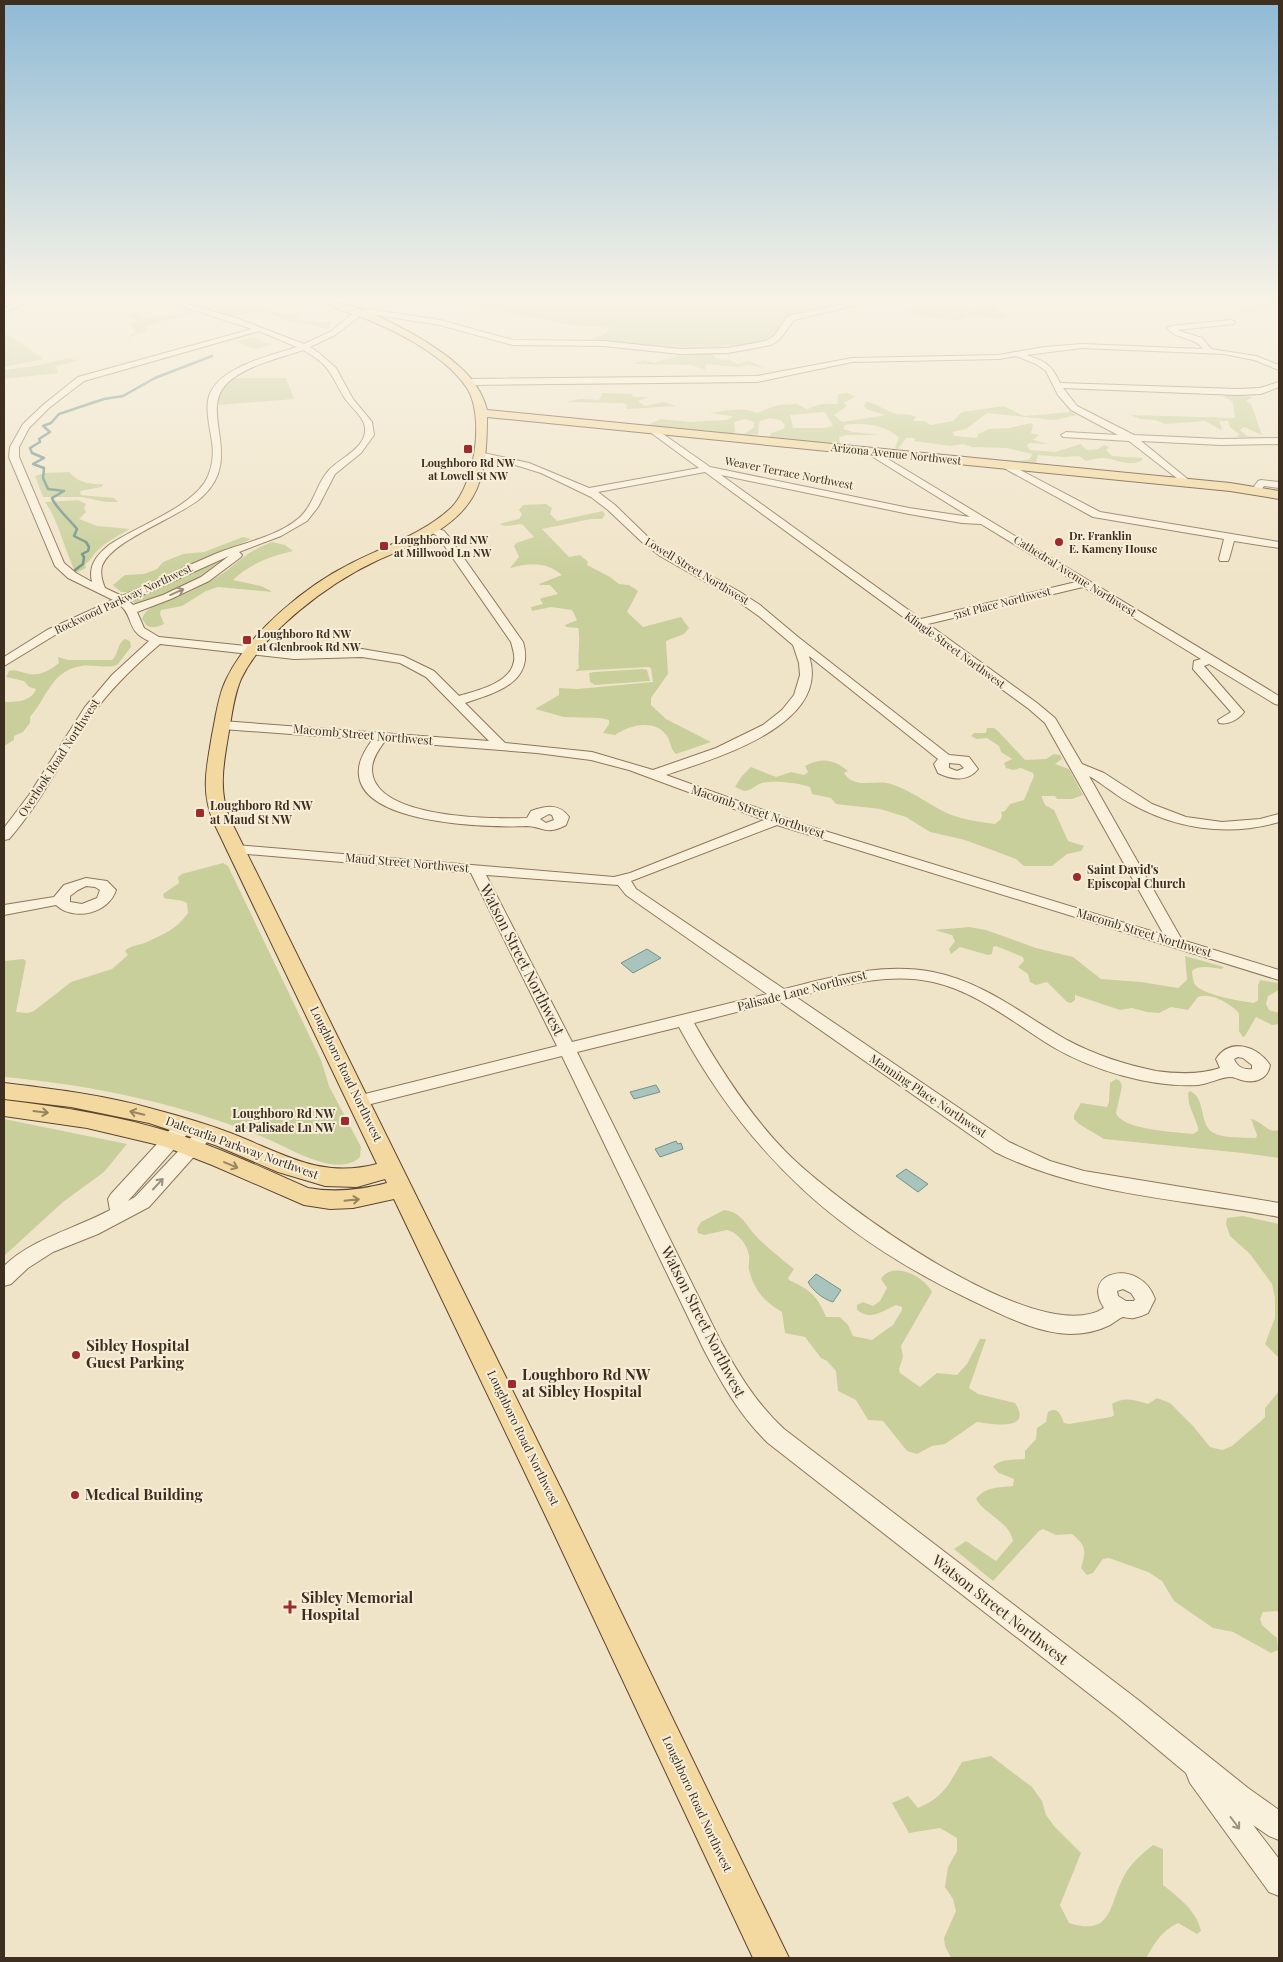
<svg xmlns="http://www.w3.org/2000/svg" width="1283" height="1962" font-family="'Playfair Display',serif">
<rect width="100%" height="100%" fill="#f0e4c8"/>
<path fill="#c9cf9b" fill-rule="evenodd" d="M184,302H258L255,304H262L259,305L260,307C272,314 286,314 299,314L301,316L296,318L299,320L332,322L330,324L331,327L326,329L291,321L267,313L250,312L237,316L214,312Z
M450,302H857L789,316L782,322L780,330L771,339L750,345L664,350L592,341V338L603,335L611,328L560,324L559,322Z
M903,302H922L975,311L982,309L988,302H1008L993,306L997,311L1009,315L999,319L970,315L958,321L898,312L915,310L916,306Z
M1246,302H1279V309L1267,306L1259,308L1269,311L1242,312L1241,309L1247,306Z
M189,311L195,312L150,325L147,327V331L122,340L135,333L130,324L138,320L127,316L136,314L141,318L178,315Z
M4,334L10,336L44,359L4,367Z
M253,337L272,345L253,349L235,341Z
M709,352L717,359L730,360L737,364L749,361L765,368L750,365L736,367L706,364L705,370L691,365L633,364L643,360L655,363C672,356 690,353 709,352Z
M70,358L77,361L56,366L58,373L4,379V370L35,366Z
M235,378H286L294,399L219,405C216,391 224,385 235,378Z
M602,393L632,394L633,397H649L638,401L645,406L663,402L676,406L627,409V405L622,403L566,402L580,399L599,400Z
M847,393L856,396L844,403L847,406L834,415L842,422L886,415L868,410L864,406L866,402C878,403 886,412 897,414C905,415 908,413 916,417L913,421H924L931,425L953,421L962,412L1004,406L1024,416L1071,412L1077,415L1054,420L987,413L966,429L953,432L954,436L977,438L978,434L989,429L1010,428L1031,423L1033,425L1031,433L1039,435L1033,440L1048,444L1029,443L1027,446L1030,450L1055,452L1081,444L1086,450L1098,449L1104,445L1109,447L1106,450L1112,456L1142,458V460C1130,468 1114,458 1102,458C1098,458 1090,460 1086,461L1079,456L1063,457L1038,455L1036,463L1017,462L1030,459L1032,454L1007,448L972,447L963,444L950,446L914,441L915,438H906L898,449L895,448L899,438C887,425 862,422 845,425L843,429L853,432L880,435H847L839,437L840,444L769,438L771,433L783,429L785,426L782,421C774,418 767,417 759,422L758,434L743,435L754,427V422L745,419L734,422L735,432L733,434L647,425L661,419L689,422L726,420L731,418L732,416L709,413C724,411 743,406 757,413L778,405L796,404L807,409L821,404H837L838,394ZM825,412L833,426L824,428H793L790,415Z
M1223,396H1248L1253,397L1246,401L1251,404L1262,435L1244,427L1240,430L1247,436L1256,437H1237L1239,434L1230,427L1228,421H1219L1222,428L1221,430L1205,421L1165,424L1155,420L1140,419L1131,415L1235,418L1233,402Z
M69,472C77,482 91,485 103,484L102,487L80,491L81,495L114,498L118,502H106L82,497H43L35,476L45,473Z
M78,500L86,504L84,508L86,512L79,519L97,526L130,529C118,536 105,542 96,552C92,556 91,561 85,564L86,568L76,573C64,550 60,523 45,502Z
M546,504L552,508L550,514L557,521L603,511L605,515L602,519H591L542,529L569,557L580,555L588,562L587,565L610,577L619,584L629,585L638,591L627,612L643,627L681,617L689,628L684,634L666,641L668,674L651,698V705L666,719L711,742L676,754C670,749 671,742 667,736C655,718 629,725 615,735L603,733L609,724V720L600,718L564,717L535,709L559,695V688L577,689L653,682L651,668L648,667L575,671L579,668C577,655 581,640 578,628L566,627L565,625L577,620L572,610L551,607L532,611L531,607L543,604L540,599L542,598L558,594L550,585H540L539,584L562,575C545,561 530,563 510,568L519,557L514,546L516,543L534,537L522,524L505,526L499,524L519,519L522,514L519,510L523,505Z
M243,537L251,539L182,568L130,592H121L113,585L125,575L144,574L157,569L163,562L183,554L204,552Z
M272,542L285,545L293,551C271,556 249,564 233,580L261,586L273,592L218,587L206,591L182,606L161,610L160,614L164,624C158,627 151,629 146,625L142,619C147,603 172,600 185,594C199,587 213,580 226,571C245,556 249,551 272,542Z
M234,554C203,577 174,593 136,604L132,601L131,599L182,573Z
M125,639L130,641L131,647L117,665C106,669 93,664 81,666C51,671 47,698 30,717V723L23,732L14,736V740L4,746V702C16,702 31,702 36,689L29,687L24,681L6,677L9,671C16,669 18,671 25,673C39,677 49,671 59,663L58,657L68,660H112C119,654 117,643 125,639Z
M643,669L647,670L650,681L595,685L590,682L589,673L594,672Z
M987,728H994L998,731L1025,760L1046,759L1054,754L1060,755L1062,759L1055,764L1069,769L1083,795L1072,799H1057L1055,796H1042V798L1045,805L1054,810L1068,841L1084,846L1081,851L1067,854L1052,866H1024L1016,859L965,840L930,832L906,817L880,809L836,804L831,798L812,794L810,787C798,783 775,780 762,783C755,785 751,791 744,791L735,787L742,776L751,767L776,777L791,772L804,775L808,772L805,766C822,757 833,759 848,771L844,773C855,790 875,779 891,784C913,791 929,805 949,814C963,820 981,822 995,824L1001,819L1002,815L1001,812L1005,811L1010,804L1024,800L1034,776L1033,773L1021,768L1013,770L1006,768L1004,763L1012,759L1001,752L999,746L987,738L977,739L971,736L974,733H986Z
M223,863L228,866L321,1060L329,1086L361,1147L360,1157C337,1179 290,1148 265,1138C182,1104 93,1085 4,1077V961L23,959L26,961L16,1012L28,1013L34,1011L71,982L112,969L128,955L125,951C130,945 139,946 147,942C164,934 177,929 188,913L187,903C179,899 172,900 164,898L163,894L179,883L178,877L182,874Z
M969,927L986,930L1036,948L1073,957L1101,979L1141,982L1178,988L1187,980L1185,956L1224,967L1222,969C1212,968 1200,964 1192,971C1192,974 1193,979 1194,983C1200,995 1241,1001 1254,1003L1258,1000V985L1260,980L1278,983L1279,990L1268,996L1266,1004L1269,1010L1279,1013V1024L1272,1025L1256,1017L1245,1036L1243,1037L1239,1031V1013C1230,1004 1212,992 1198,997L1188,1010L1171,1007L1159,1013L1147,1012L1132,1008L1120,1010L1075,995V1000L1071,1003L1067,1002L1047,982L1036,985L1030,982L1028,974L1018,967L1024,961L1023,957L996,946L993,947L992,954L988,955L960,947L951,954L949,949L955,941L952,935L935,930Z
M1116,1079L1120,1081L1122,1086L1116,1113C1122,1130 1176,1132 1193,1134L1198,1131V1127L1189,1104L1188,1093L1190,1091C1206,1098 1199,1123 1212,1132C1223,1139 1243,1137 1256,1138L1257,1135L1251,1119C1262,1121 1268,1134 1279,1130V1158L1243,1153L1104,1139L1079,1124L1074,1119V1115L1081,1103L1107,1107L1109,1102L1110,1083Z
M4,1119L127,1144L104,1172L63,1202L4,1256Z
M724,1210C744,1212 747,1229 761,1241C771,1251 783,1260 794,1269L788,1278L789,1280C809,1289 818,1296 826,1317H840L848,1325L853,1336L872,1340L893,1325L902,1310V1307L896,1305C883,1311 870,1321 857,1310V1305L863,1302L873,1306L880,1301L887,1288L881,1279C893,1260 925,1277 932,1292L901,1346L903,1357L899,1369L900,1373L920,1387L937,1373L957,1375L967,1364L980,1339H986L969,1388L978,1394L1015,1403C1034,1432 991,1424 977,1422L945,1444L932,1446L917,1454L907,1451L883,1421L868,1420L856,1400L838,1391L836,1371L827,1361L821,1358L805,1337L785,1333L782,1312C765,1303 754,1290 749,1270C748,1265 750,1260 749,1255C747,1244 737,1232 727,1230L704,1235L698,1233L697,1229L701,1222Z
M1243,1216L1279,1224V1358L1265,1344L1275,1318V1298L1272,1284L1250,1254L1230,1236L1226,1224L1227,1218Z
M1279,1391V1611L1263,1612L1260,1619L1262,1625L1277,1638L1278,1650L1271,1653L1233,1632L1213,1628L1174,1601L1162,1581L1148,1572L1109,1558L1103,1559L1093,1573L1087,1575L1081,1568C1086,1550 1087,1547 1072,1534L1056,1535L1043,1529L1039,1531L993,1581L954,1549L966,1541L996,1561L1013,1541C1009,1521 985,1515 976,1499C986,1486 998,1488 1013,1486L1014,1479L999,1473L993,1467C999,1458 1016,1460 1025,1459V1451L1036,1439L1037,1428L1046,1422L1048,1412C1058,1406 1061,1415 1064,1423L1069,1424L1111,1417L1114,1415L1112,1404C1124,1396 1137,1400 1148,1404L1157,1398L1170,1403L1193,1426L1210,1447L1222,1450L1232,1446L1261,1421L1265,1417V1408Z
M991,1756L1032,1787L1042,1801L1046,1815L1054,1826L1081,1853L1060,1905L1069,1923C1113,1937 1109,1904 1124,1876C1131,1863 1142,1854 1153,1845L1163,1849V1885C1178,1897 1197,1911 1201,1931L1197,1934L1178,1923C1161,1931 1155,1943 1146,1958H951L945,1946L944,1938L956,1911L953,1899L945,1887L948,1867L957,1851V1838L940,1828L909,1833L892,1803L908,1796L918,1808C945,1796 948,1785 962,1762Z"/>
<path fill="#a9c4bc" stroke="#6f938a" d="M647,949L661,958L633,973L621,963Z
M656,1085L660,1092L634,1099L630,1092Z
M676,1141L678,1144L681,1143L683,1149L660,1157L655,1149Z
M906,1169L928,1184L918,1192L896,1176Z
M816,1274L841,1290L833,1302C823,1299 813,1291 808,1282Z"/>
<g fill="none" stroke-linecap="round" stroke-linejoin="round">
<path stroke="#6f938a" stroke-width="2.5" d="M75,570L83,564L84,557L82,554L88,551L89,547L86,542L74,536L77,529C70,520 55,507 52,498L64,491L48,489L43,478L44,468L33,464L44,458L32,453L30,448L40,442L39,439L50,432L43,426L51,423L59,414L104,399L123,396L155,378L212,356"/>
<defs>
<path id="minor" d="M19,302H30L4,312V308Z
M169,302H181L236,318L304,344L330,332L356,311L367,309L440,320L513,340L604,341L680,349L728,348L765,341L774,336L788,316L854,302H869L794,320L780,339L771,345L728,353L680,354L604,346L513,345L440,325L364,313L335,335L310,347L319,353L336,368L353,399L372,422L374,435L361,453L335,474L318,507L307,521L281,536L239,552L242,555L241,557L209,581L171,599L137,612L144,628L159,637L294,651L362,649L403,656L434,671L459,696C476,691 507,684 513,665C516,657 513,650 511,642L441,541L436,535L426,529L431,526L444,531L449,537L523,642C535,682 496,693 465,703L505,743L592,752L653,770L716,748L763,725L782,710L794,695L800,675L799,663L793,645L760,617L732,597L660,556L643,543L608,510L591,497L541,473L506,462L479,458L474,455L479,452L529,463L589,488L699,468L650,432L648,430L653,427L710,467L909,508L970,517L865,452L867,450H873L1279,696V705L1275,704L1209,664L1204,666L1244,712C1239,719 1229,725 1219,723L1218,720L1231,712L1193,669L1194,661L1201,659L1083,587L928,624L1037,703L1055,718L1082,764L1104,773L1152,804L1186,817L1222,822L1260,819L1279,814V822C1227,837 1174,829 1128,802C1114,794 1103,784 1089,776L1182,940L1279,970V980L777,825L631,881L636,889L784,989C833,977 882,962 933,972C984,982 1023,1015 1067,1040C1095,1055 1126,1065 1156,1071C1178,1074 1199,1075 1220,1068L1216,1059C1230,1037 1258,1046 1270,1065C1268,1079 1255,1084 1241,1080C1238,1079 1234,1077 1231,1077C1220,1077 1209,1084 1198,1085C1152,1088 1092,1070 1053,1047C1015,1024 978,992 933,982C886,972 841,986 796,997L1009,1142L1050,1161L1084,1171L1279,1203V1217C1183,1199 1084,1196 995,1152L779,1001L694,1023C720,1069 749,1114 786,1152C834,1201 1038,1351 1104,1308C1079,1270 1141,1258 1155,1299L1148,1313C1144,1315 1139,1317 1134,1318C1130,1319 1126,1317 1123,1317C1119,1318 1114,1323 1110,1325C1098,1331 1083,1334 1070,1334C1036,1333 1003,1315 973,1301C840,1238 749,1156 679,1027L577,1052L719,1338C737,1372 756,1403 784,1429L1137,1699L1248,1788L1279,1810V1840L1269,1836L1253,1825L1279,1859V1896L1269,1892L1190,1783L1186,1773L1119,1717L768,1443C740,1416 722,1384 704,1350L562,1056L359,1107L353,1105L350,1101L353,1097L557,1046L471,873L236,853L231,852L229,849L231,846L236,845L614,877L630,873L764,820L629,770L591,760L537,753L385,741C379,749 372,759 372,769C372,819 492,819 527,818L531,811C546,806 559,803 569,817L566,825C546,836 542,826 526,826C490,828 352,825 359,768C360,758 366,749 372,740L222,729L216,725L222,721L489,741L426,677L400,663L362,657L294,659L160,644C133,667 107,692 87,722C60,761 41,803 9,839L4,840V828L29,795L85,707L112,675L149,641C125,630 135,618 120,605L55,635L4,666V657L47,630L113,600L68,578L55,566L9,457L10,447L23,424L43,405L78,377L252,329ZM259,331L297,347C270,356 220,366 209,396C205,410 210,427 212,442C214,455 212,470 205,482C186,510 137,526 109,545C97,555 88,565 92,582L76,573L64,563L19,457V447L29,428L49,408L84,381ZM303,350C331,366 329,372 344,397C350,407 364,416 365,428C367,448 340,458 329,470C316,484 314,505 299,518C277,537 242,543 215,554C184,567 153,583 122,596L105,588C102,581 100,573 102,566C111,540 180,517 202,497C247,456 193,408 232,379C252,364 280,358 303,350ZM705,472L1029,709L1045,723L1164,935L802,824L666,775C712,759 832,726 809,656L938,759L934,764L938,773C952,780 968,782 978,769L969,757L949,755L798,637L760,605L740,592L668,552L650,539L615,505L598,492ZM721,475L909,514L962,523L981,524L1076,582L921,619ZM229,556L201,577L163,595L133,605L129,601ZM949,763L960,764L964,768L957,771L949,768ZM549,814L552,815L554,820L546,823L540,819ZM486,875L618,885L626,895L767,994L572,1042ZM1238,1057L1243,1058L1252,1065V1069C1244,1070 1237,1067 1234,1059ZM1123,1289L1131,1293L1135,1299L1134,1301H1126L1118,1296L1117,1291Z
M1231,320L1235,322L1234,324L1177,330L1202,338L1211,349L1256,356L1279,365V370L1254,360L1224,354L1082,348L1026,355C1045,361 1051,364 1060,383L1237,389L1260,388L1279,382V387L1261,394L1237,395L1063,388L1077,406L1134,435L1221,439L1279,438V444L1221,445L1141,441L1190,481L1192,483L1187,486L1129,441L1063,437L1061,435L1066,432L1118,435L1071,410L1058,395L1046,371L1036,364L1016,356L999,359L852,362L757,382L469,385L465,382L469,379L757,376L852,358L999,355L1044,347L1082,344L1203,349C1194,336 1176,340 1167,328L1171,326Z
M1005,462L1100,512L1279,542V548L1234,541L1229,559L1228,561H1220L1219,559L1224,539L1093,517L1002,467L1000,465Z
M1261,480L1279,482V488L1264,486L1259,493H1253L1251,491L1258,481Z
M86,878L107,881L116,890C109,913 74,922 56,905L4,915V905L54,897L64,885ZM86,886L95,887L100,890L97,898L82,904L70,902V896L78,890Z
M184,1119L190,1121L193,1126L190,1131L128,1201L135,1197L200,1128L206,1126L212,1128L215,1133L149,1207L98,1234L53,1252L28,1268L11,1284L4,1286V1266C33,1238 75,1229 110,1210L108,1199L111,1194L178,1121Z"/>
<path id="major" d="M327,302C362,302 435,343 461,368C473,379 483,394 487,410L1230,483L1279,491V499L1230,491L487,417C487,442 486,476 472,498C452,531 409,546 376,561C329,583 263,632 241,679C234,695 232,714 229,731C224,761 218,788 229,817L569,1505L789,1958H753L549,1523L394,1199L353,1208L330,1209L304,1205L212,1165L163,1146L87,1128L4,1116V1100C62,1107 121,1116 177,1134C222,1149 265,1169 308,1188C335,1193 360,1190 387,1183L385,1179L357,1187L325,1186L278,1172L215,1145L149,1123L71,1107L4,1099V1083C54,1089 105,1095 153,1109C180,1116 207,1124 233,1134C284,1154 321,1179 377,1164L214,823C200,791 207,767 212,735C216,716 218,696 226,680C248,633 307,585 352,563C385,546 423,534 451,508C475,485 485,416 467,388C446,356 398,332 364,318C353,314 336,310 327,302Z"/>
</defs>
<use href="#minor" stroke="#8d765c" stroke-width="2"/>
<use href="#major" stroke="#5b4430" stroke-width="2"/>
<use href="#minor" fill="#faf1dc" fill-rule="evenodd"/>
<use href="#major" fill="#f3d9a0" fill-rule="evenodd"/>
</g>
<defs><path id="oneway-shaft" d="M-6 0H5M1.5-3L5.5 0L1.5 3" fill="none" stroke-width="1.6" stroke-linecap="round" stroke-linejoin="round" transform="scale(1.25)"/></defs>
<g stroke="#9c907e">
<use href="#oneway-shaft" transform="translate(177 592) rotate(-24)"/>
<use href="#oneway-shaft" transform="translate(158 1184) rotate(-47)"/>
<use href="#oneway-shaft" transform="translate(1235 1823) rotate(53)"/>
</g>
<g stroke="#988460">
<use href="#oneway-shaft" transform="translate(41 1112) rotate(7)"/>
<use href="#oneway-shaft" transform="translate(137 1113) rotate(-166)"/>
<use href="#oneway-shaft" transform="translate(231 1165) rotate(23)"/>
<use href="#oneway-shaft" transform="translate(352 1200) rotate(-6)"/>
</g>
<linearGradient id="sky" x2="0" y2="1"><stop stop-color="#8fbad6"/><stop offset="0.52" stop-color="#f8f3e6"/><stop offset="1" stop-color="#f8f3e6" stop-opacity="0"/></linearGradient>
<rect width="1283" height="577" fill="url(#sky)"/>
<g fill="#9e2a2b" stroke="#f7eed8" stroke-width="2">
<rect x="463" y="444" width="10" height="10" rx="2.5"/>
<circle cx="1059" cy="542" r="5"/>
<rect x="379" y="541" width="10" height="10" rx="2.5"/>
<rect x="242" y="635" width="10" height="10" rx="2.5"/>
<rect x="195" y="808" width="10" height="10" rx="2.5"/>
<circle cx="1077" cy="877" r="5"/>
<rect x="340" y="1116" width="10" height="10" rx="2.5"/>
<circle cx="76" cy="1355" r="5"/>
<rect x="507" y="1379" width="10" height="10" rx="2.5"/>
<circle cx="75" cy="1495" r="5"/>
<path d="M287.5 1599.5h5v5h5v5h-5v5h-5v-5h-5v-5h5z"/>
</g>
<g text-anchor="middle" stroke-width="4" stroke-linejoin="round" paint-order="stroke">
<g font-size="11" fill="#3d2e20" stroke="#f7eed8">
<text transform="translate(896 454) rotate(6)" y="4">Arizona Avenue Northwest</text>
<text transform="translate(789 473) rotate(11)" y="4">Weaver Terrace Northwest</text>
<text transform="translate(697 571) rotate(31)" y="4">Lowell Street Northwest</text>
<text transform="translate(1075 576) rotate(32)" y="4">Cathedral Avenue Northwest</text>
<text transform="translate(123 599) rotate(-25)" y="4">Rockwood Parkway Northwest</text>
<text transform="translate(1002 603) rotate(-14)" y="4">51st Place Northwest</text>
<text transform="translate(955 650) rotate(36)" y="4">Klingle Street Northwest</text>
</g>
<g font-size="11" font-weight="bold" fill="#3d2e20" stroke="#f7eed8" text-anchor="start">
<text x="468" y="467" text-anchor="middle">Loughboro Rd NW<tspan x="468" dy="13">at Lowell St NW</tspan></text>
<text x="1069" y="540">Dr. Franklin<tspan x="1069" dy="13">E. Kameny House</tspan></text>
<text x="394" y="544">Loughboro Rd NW<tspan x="394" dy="13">at Millwood Ln NW</tspan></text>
<text x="257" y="638">Loughboro Rd NW<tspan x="257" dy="13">at Glenbrook Rd NW</tspan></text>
</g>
<g font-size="12" fill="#3d2e20" stroke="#f7eed8">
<text transform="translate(363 735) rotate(5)" y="4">Macomb Street Northwest</text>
<text transform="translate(59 758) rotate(-57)" y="4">Overlook Road Northwest</text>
<text transform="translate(758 812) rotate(19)" y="4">Macomb Street Northwest</text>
<text transform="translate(407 863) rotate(5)" y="4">Maud Street Northwest</text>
<text transform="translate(1144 933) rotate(17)" y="4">Macomb Street Northwest</text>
<text transform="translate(802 991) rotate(-14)" y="4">Palisade Lane Northwest</text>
<text transform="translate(346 1074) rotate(64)" y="4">Loughboro Road Northwest</text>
<text transform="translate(928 1096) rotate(34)" y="4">Manning Place Northwest</text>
<text transform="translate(242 1148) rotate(20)" y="4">Dalecarlia Parkway Northwest</text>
<text transform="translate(523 1438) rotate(64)" y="4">Loughboro Road Northwest</text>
<text transform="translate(697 1804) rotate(65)" y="4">Loughboro Road Northwest</text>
</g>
<g font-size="12" font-weight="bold" fill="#3d2e20" stroke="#f7eed8" text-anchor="start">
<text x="210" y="810">Loughboro Rd NW<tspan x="210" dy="14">at Maud St NW</tspan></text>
<text x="1087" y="874">Saint David's<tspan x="1087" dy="14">Episcopal Church</tspan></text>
<text x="335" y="1118" text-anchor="end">Loughboro Rd NW<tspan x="335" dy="14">at Palisade Ln NW</tspan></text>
</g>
<g font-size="15" fill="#3d2e20" stroke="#f7eed8">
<text transform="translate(522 960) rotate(63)" y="5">Watson Street Northwest</text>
<text transform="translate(703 1322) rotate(63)" y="5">Watson Street Northwest</text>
<text transform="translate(1000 1610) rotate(38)" y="5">Watson Street Northwest</text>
</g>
<g font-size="15" font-weight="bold" fill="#3d2e20" stroke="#f7eed8" text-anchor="start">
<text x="86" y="1351">Sibley Hospital<tspan x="86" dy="17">Guest Parking</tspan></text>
<text x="522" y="1380">Loughboro Rd NW<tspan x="522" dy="17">at Sibley Hospital</tspan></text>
<text x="85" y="1500">Medical Building</text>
<text x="301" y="1603">Sibley Memorial<tspan x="301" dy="17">Hospital</tspan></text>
</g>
</g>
<rect width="1283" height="1962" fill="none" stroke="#3d2e20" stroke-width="10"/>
</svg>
